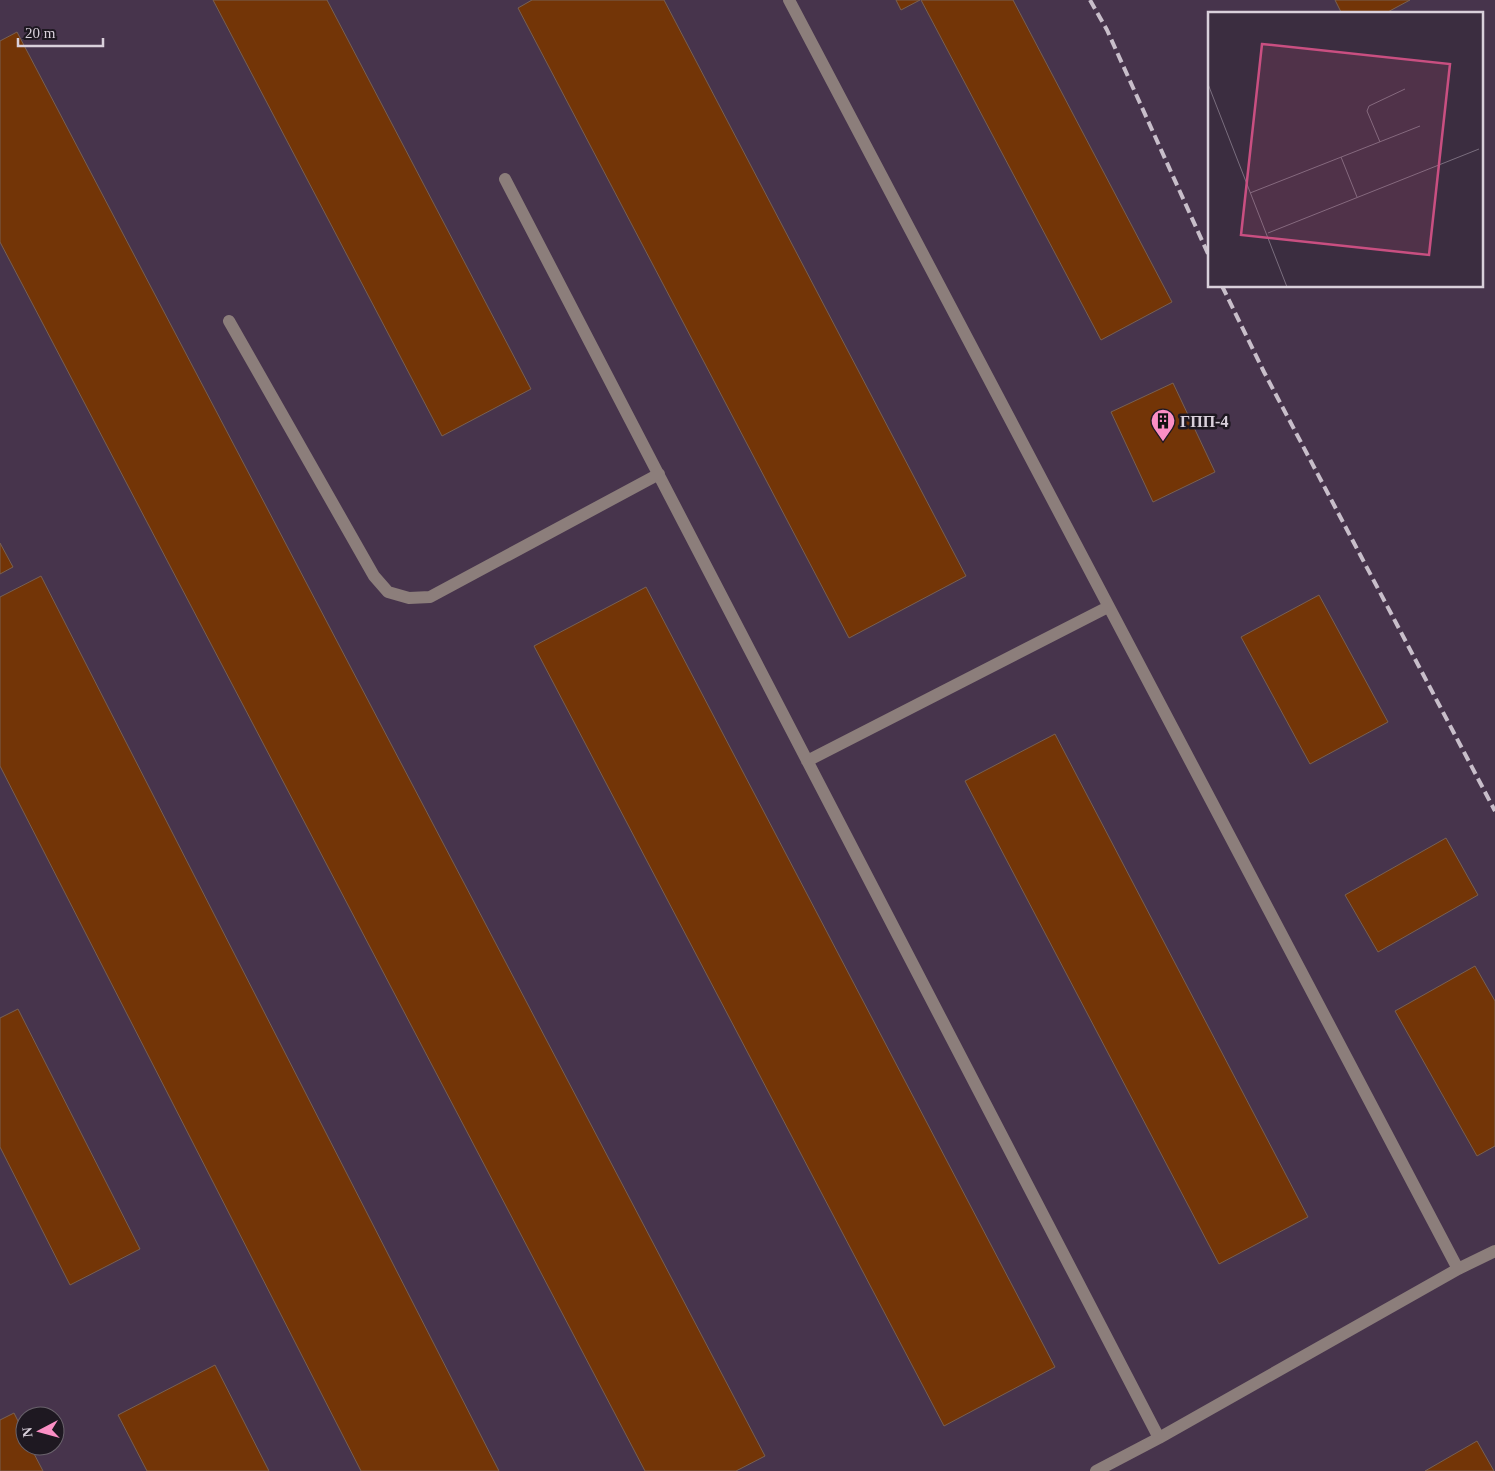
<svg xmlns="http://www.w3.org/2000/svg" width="1495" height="1471" font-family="Georgia,serif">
<rect width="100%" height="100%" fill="#3b2d40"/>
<path fill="#47344c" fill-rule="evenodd" d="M0,0H1495V1471H0ZM1209,14H1481V286H1209ZM25,1416H55V1446H25Z"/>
<path fill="#733507" stroke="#786052" d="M213,0H327L531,389L442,436Z
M532,0H664L966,576L849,638L518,8Z
M896,0H920L901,10Z
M921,0H1013L1172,302L1101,340Z
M1335,0H1410L1384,14H1342Z
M17,32L765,1456L736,1471H645L0,242V41Z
M1173,383L1215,472L1153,502L1111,412Z
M0,543L13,567L0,574Z
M41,576L499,1471H361L0,766V597Z
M646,587L1055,1367L944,1426L534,646Z
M1319,595L1388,722L1310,764L1241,637Z
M1055,734L1308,1217L1219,1264L965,781Z
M1446,838L1478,895L1378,952L1345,895Z
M1475,966L1495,1001V1146L1477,1156L1395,1011Z
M18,1009L140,1249L70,1285L0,1147V1018Z
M215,1365L269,1471H147L118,1415Z
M14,1413L25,1435V1446H30L43,1471H0V1420Z
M1477,1441L1494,1471H1425Z"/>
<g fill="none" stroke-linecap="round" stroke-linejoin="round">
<path stroke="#8c7e7b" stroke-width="12" d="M789,0L1458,1269
M505,179L1159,1438
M229,321L374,576L388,592L409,598L430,597L659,474
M807,761L1108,607
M1096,1471L1159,1438L1458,1269L1495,1251"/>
<path stroke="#c8beca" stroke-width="4" stroke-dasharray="10 5" stroke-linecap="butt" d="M1090,0L1107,30L1209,256
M1222,286L1264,372L1495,811"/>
</g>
<defs>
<symbol id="building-pin" viewBox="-11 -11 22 30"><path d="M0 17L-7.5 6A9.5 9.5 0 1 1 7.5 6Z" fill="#fb8fc5" stroke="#1e1821"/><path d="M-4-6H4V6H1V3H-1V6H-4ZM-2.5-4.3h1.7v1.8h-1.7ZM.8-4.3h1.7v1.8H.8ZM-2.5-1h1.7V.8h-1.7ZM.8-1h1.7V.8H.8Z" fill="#111"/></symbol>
</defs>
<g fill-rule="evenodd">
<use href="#building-pin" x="1149" y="407" width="28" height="38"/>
</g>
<g text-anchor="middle" stroke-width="5" stroke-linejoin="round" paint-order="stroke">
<g font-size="16" font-weight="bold" fill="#d9d0db" stroke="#1e1821" text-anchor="start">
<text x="1180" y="427">ГПП-4</text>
</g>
</g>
<g transform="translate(1208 12)">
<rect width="275" height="275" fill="#3b2d40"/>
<path fill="none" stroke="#7a6e7e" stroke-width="1" d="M0,72L79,275M172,130L159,99L161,94L197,77M133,145L149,185M42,181L212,114M60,221L271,137"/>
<path fill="#c94f81" fill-opacity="0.15" stroke="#c94f81" stroke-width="2.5" d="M54,32L242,52L221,243L33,223Z"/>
<rect width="275" height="275" fill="none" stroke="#d9d0db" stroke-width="2.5"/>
</g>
<g transform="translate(40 1431) rotate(264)"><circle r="24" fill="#1e1821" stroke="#69626b"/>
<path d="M0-4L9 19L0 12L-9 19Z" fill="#fb8fc5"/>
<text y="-8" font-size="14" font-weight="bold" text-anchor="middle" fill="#d9d0db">N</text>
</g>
<path d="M18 38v8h85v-8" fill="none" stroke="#d9d0db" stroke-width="2.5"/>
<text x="25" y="38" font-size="15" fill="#d9d0db" stroke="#1e1821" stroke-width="4" paint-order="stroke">20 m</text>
</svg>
